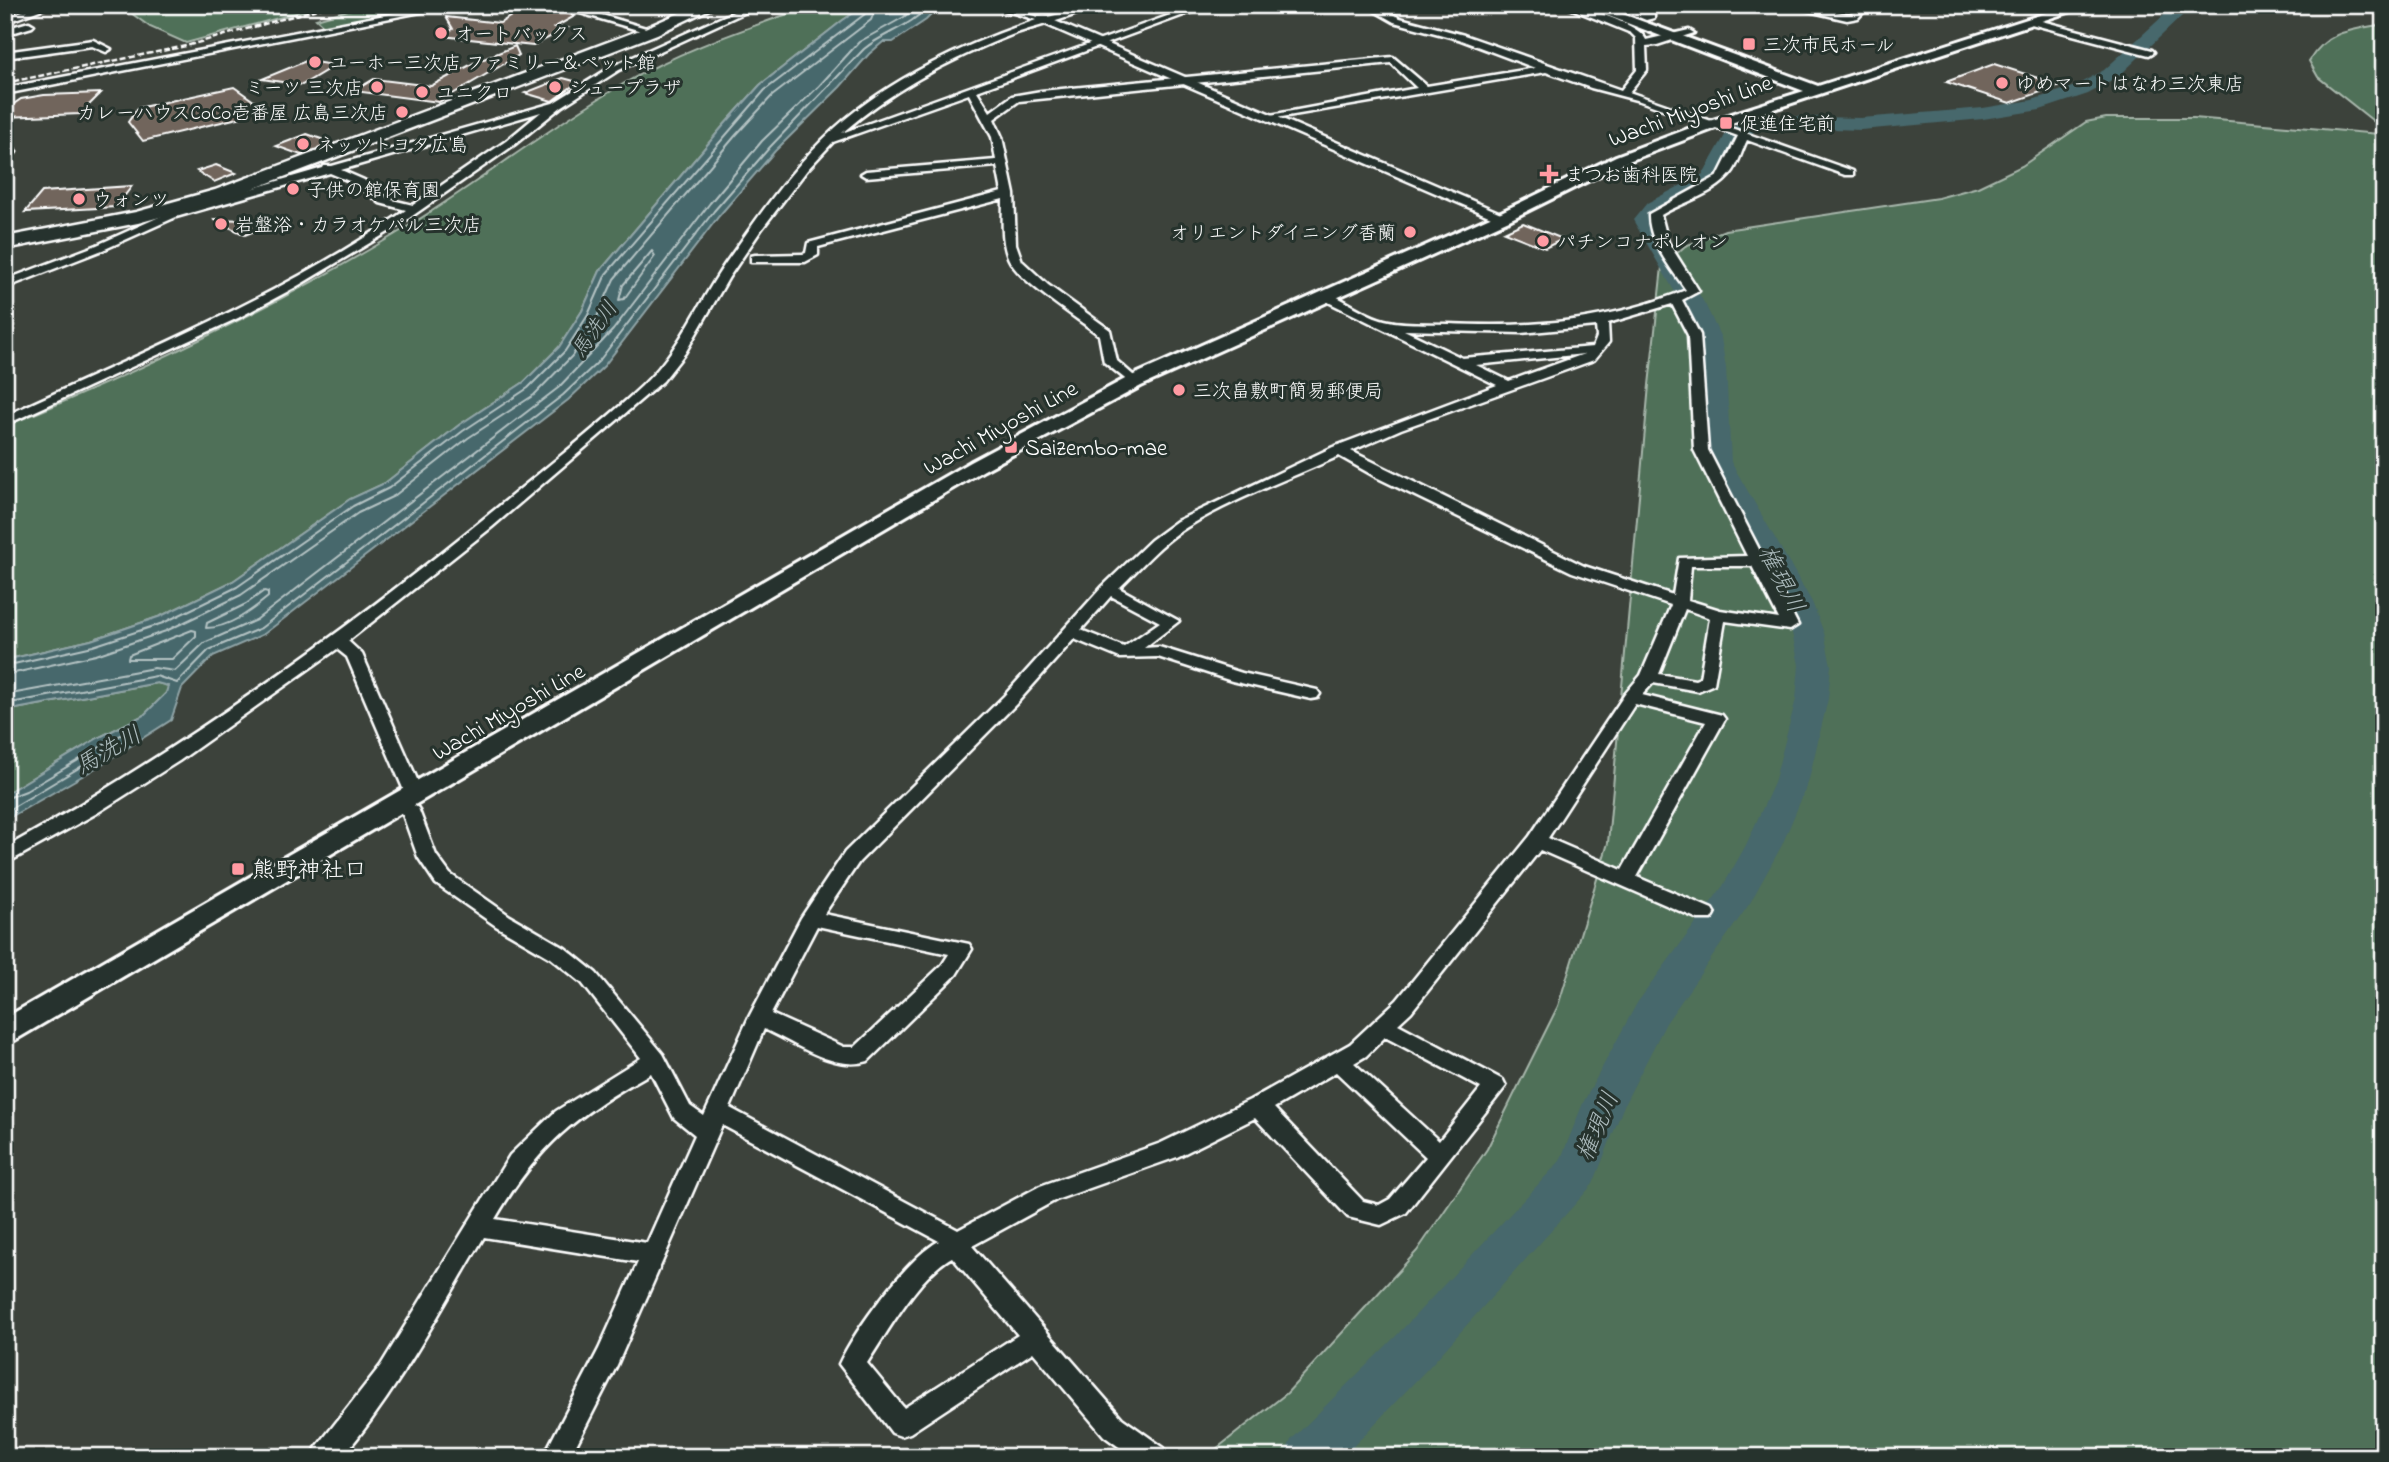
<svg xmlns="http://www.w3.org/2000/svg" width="2389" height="1462" font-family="'Indie Flower','Klee One',sans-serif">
<rect width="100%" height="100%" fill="#3c423b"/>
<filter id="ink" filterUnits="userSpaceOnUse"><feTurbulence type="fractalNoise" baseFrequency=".0143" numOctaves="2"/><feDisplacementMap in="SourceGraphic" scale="14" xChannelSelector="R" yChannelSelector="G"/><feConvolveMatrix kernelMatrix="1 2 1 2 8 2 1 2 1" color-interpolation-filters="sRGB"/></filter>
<g filter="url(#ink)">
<path fill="#506f58" stroke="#a8b7ac" stroke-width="2" d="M140,5H326L186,43L150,27L131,13Z
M366,5H434L326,28L316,19Z
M813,5H866L843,20L760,85L724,125L600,271L582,311L559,347L524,382L459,425L385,483L350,499L233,581L161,616L91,640L5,660V426C139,372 270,309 394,235C472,188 544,130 623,84C682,49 749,28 813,5Z
M2384,24V1457H1206L1287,1393L1417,1251L1487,1149L1558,1006L1608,843L1649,385L1662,267L1685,246L1725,230L1938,198L1978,187L2022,166L2086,122L2106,118H2194L2379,134L2382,128L2318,77L2309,61C2328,30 2351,30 2384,24Z
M157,683L169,686L166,693L144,715L98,738L5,794V711Z"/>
<path fill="#46686c" stroke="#90a4a7" stroke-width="2" d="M866,5H941L926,20L893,42H883L869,54L840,87L775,151L719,216L604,366L568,400L264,634L213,656L182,688L171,720L91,771L5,820V794L98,738L144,715L166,693L168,686L157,683L5,711V660L91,640L161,616L233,581L350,499L385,483L459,425L524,382L559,347L582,311L600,271L724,125L760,85L843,20Z"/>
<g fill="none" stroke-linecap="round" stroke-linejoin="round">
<path stroke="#b5c3c4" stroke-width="2" d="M652,251L655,256L624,299L619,300L623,285Z
M264,591L268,592V597C251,611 229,628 206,628L207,623L246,604Z
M192,630L196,631V636L172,659H128L129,655Z
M5,666L93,646L163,623L237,587L353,506L389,488L463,431L528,388L565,351L588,315L606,274L765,90L865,14L868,5
M5,675L96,655L166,631L241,595L358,513L394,496L468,438L534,395L572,356L596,319L614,279L736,135L772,96L871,20L877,5
M5,695L154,668L175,671L204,643L256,620L558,388L613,330L710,203L762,141L819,86L859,42L904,17L917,5
M5,704L156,676L177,683L209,650L261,628L563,395L599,361L714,211L770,147L864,49C886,31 909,28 930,5
M5,799L26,791L131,729L135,731L134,735L5,812"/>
<path fill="#46686c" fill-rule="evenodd" d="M2156,5H2174L2183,15L2117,78L2088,94L2040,110L1983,119L1861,130L1777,127L1757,130L1743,138L1732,163L1718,183L1670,208L1655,220L1706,306L1721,338L1726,368L1731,462L1812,602L1824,633L1831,665L1828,699L1808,783L1782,845L1750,903L1666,1023L1625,1103L1593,1184L1430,1366L1343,1457H1284L1291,1440L1396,1336L1560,1161L1583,1103L1637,1003L1723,886L1746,845L1774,783L1796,699L1799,665L1792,633L1782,602L1703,462L1701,368L1696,338L1683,306L1633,220L1647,203L1703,174L1728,130L1744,121L1777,116L1861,118L1983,108L2032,100L2075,86L2104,70L2164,15Z"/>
</g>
<path fill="#71655c" stroke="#fff" stroke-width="2" d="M529,5H541L575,16L555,27L567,28L533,46L442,36L453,29L446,17L500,23Z
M515,46L519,55L439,102L354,91L374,79L431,86L474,63Z
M306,61L335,65L302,85L262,79Z
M1994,64L2060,85L2010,103L1946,82Z
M563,78L578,82L552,101L525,93Z
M234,87L258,104L242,117L143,141L128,122L138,108Z
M101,93L80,114L5,117V110L21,99L44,95Z
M307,134L333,143L301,155L276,146Z
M216,165L236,173L214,182L197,171Z
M132,186L116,207L25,212L42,192Z
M213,219L280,221L245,235Z
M1523,223L1563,239L1545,248L1504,232Z"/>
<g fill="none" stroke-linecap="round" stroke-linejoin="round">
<defs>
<path id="minor" d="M40,5H53L5,23V17Z
M437,5H456L5,94V88Z
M553,5H568L656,31L648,33Z
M749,5H761L619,70L561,107L514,145L395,228L294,288L238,318L5,425V416C141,353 283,296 406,210L380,203L356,184L330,173L176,217L105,249L5,288V280L97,245L168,213L323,168L324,166H332L553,103L613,66ZM541,112L506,141L413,205L388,199L364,180L341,170Z
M989,5C1008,5 1030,18 1045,17C1061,16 1076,5 1095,5C1074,18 1039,25 1014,34C952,58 893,89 842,133L1198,5H1211L977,91L990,112L1012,96L1041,91L1393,57L1427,86L1535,68L1458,39L1394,22L1364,5H1375L1400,18L1464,35L1621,90L1637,70L1636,38L1631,33L1562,5C1578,5 1641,24 1646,40L1689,30L1694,33L1657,45L1646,46L1647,70L1629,92L1853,171V175H1845L1747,140C1742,150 1739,162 1733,171C1716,195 1684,201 1661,215L1668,242L1699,291L1682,300L1700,335L1708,450L1798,625L1790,630L1725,621L1714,684L1698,691L1653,683L1642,695L1722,715L1725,719L1637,877L1712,909L1715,914L1712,919H1698L1540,850L1411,1012L1398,1024L1503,1080L1506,1086L1406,1213L1381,1225L1348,1217L1255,1118L1177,1157L1056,1200L972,1246L1122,1418L1164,1448L1168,1457H1133L1104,1436L1033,1352L910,1433L901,1436L892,1433L839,1364C855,1330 907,1258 939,1241L722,1125L617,1365L570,1457H543L599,1349L638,1262L484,1237C439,1312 399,1390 342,1457H312L316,1448L381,1365L510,1155L556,1111L641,1058L582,983L551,958L496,926L436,884L418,857L403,815L390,803L393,799H405L418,808L436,855L450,874L510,916L565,948L596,973L663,1054L690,1106L704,1116L749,1017L801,918L845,852L1004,696L1103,586L1151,540L1177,521L1333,447L1497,385L1322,299V293H1330C1348,302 1370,318 1389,321C1407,325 1429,323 1448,324C1534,328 1605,322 1686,290C1671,268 1648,241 1649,214L1718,176L1738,136L1640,101L1591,88L1546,72L1270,119L1265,116L1417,88L1391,63L1019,101L994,119L1002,137L1014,194L1016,244L1022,261L1048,285L1110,330L1117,361L1141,382L1134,386L1104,362L1099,335C1077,318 1024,284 1011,263C1000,245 1003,219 1003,199L818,247V255L805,262H751V256L755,255L803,254L806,253L808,243L1002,192L997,166L866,177L861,174L866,171L996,160L992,137L969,94L833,142L807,170L761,230L729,277L685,353L663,381L492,527L348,641L362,654L423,793L420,797H408L405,793L347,657L337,649L179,761L97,813L5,864V848C182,749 346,632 503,503C549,465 598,427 642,386C679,351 697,306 725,264C758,217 792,167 835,128C892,77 964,45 1036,20ZM1672,304L1688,335L1694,450L1747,556L1679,558L1673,595L1584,566L1351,451L1401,429L1594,360L1609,342L1608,323ZM1596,326L1597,337L1593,347L1462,358L1404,330L1521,333ZM1584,354L1509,381L1476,365ZM1339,456L1376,477L1572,572L1671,605L1641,675L1625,694L1530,836L1397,1000L1350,1044L1250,1100L1161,1143L1040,1186L958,1230L730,1108L764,1029C794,1042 834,1072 868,1061L956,975L972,949L969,944L824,914L859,862L1016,704L1074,639L1120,658L1158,657L1232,681L1311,699L1317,698L1320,694L1317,690L1242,673L1159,647L1144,648L1179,621L1119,588C1141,567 1161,543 1187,527C1235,498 1289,479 1339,456ZM1691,566H1752L1779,619L1720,610L1688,600ZM1111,596L1160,622L1124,647L1081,630ZM1685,609L1710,618L1700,678L1695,680L1659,674ZM1635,704L1706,722L1622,870L1548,838ZM817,926L949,954L942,965L855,1047H844L771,1014ZM1385,1037L1481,1088L1439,1141L1354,1063L1366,1056ZM1336,1072L1426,1157L1390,1199L1379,1205L1363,1201L1274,1108ZM651,1073L674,1118L695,1135L647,1243L495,1219C539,1144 576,1115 651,1073ZM952,1257L1018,1335L904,1408L867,1363C889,1330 918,1276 952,1257Z
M1609,5H1622L1645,14L1641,5H1650L1654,11V18L1646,20Z
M1783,5H1802L1847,14H1852L1858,8L1856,5L1868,7L1858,18L1847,20Z
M2034,19L2152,50L2154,52L2149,55L2031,24V20Z
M29,22L34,25L32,27L5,35V29Z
M93,40L111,49L106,52L92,46L5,58V52Z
M5,138L9,139L16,152L5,164Z"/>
<path id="tertiary" d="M1040,18H1048L1510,217L1503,221L1498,220L1040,22Z"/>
<path id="secondary" d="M1580,5H1598L1818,86L2071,5H2090L1716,128L1626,162L1509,220L1141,386L984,470L15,1040L5,1043V1018L970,462L1127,378L1497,214L1616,156L1706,122L1804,91Z"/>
<path id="trunk" d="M698,5H718L657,34L229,198L138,223L5,249V237L136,212L215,190L645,28Z"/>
</defs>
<use href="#minor" stroke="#fff" stroke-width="5"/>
<use href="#tertiary" stroke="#fff" stroke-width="5"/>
<use href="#secondary" stroke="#fff" stroke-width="6"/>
<use href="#trunk" stroke="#fff" stroke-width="5"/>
<use href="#minor" fill="#26332d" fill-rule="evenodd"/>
<use href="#tertiary" fill="#26332d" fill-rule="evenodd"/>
<use href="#secondary" fill="#26332d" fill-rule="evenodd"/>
<use href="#trunk" fill="#26332d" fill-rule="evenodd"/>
<path stroke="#fff" stroke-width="2.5" stroke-dasharray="6 2.5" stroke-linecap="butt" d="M5,83L186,46L332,5"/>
</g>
</g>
<g fill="#ff9aa2" stroke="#26332d" stroke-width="2.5">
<circle cx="441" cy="33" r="7"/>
<rect x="1742" y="37" width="14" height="14" rx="3.5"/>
<circle cx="315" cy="62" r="7"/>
<circle cx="2002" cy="83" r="7"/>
<circle cx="377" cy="87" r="7"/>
<circle cx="555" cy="87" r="7"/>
<circle cx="422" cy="92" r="7"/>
<circle cx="402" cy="112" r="7"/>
<rect x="1719" y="116" width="14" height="14" rx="3.5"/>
<circle cx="303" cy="144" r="7"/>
<path d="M1545.5 163.5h7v7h7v7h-7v7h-7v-7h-7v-7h7z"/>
<circle cx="293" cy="189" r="7"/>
<circle cx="79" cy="199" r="7"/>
<circle cx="221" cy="224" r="7"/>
<circle cx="1410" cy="232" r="7"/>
<circle cx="1543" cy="241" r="7"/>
<circle cx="1179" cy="390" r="7"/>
<rect x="1004" y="440" width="14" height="14" rx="3.5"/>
<rect x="231" y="862" width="14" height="14" rx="3.5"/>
</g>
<g text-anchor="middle" stroke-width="6" stroke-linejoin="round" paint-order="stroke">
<g font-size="19" fill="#fff" stroke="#26332d" text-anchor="start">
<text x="455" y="40">オートバックス</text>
<text x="1763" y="51">三次市民ホール</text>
<text x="329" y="69">ユーホー三次店 ファミリー＆ペット館</text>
<text x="2016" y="90">ゆめマートはなわ三次東店</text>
<text x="363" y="94" text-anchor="end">ミーツ 三次店</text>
<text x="569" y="94">シュープラザ</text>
<text x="436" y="99">ユニクロ</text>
<text x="388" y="119" text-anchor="end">カレーハウスCoCo壱番屋 広島三次店</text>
<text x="1740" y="130">促進住宅前</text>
<text x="317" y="151">ネッツトヨタ広島</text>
<text x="1565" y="181">まつお歯科医院</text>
<text x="307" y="196">子供の館保育園</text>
<text x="93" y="206">ウォンツ</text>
<text x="235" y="231">岩盤浴・カラオケパル三次店</text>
<text x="1396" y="239" text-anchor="end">オリエントダイニング香蘭</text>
<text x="1557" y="248">パチンコナポレオン</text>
<text x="1193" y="397">三次畠敷町簡易郵便局</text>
</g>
<g font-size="21" font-style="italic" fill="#acbbbd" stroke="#26332d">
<text transform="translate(594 329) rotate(-55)" y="7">馬洗川</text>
</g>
<g font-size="23" fill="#fff" stroke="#26332d">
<text transform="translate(1690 110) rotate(-20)" y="8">Wachi Miyoshi Line</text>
<text transform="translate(1000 427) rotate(-29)" y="8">Wachi Miyoshi Line</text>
<text transform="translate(508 711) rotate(-30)" y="8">Wachi Miyoshi Line</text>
</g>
<g font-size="23" fill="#fff" stroke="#26332d" text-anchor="start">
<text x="1025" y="455">Saizembo-mae</text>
<text x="252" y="877">熊野神社口</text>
</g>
<g font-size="24" font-style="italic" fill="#acbbbd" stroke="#26332d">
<text transform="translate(1782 579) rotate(63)" y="8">権現川</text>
<text transform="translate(108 750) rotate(-30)" y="8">馬洗川</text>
<text transform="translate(1597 1126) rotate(-67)" y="8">権現川</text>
</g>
</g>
<rect width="2389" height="1462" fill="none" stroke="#26332d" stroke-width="28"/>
<rect x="14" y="14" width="2361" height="1434" fill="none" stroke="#fff" stroke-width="2.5" filter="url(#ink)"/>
</svg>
